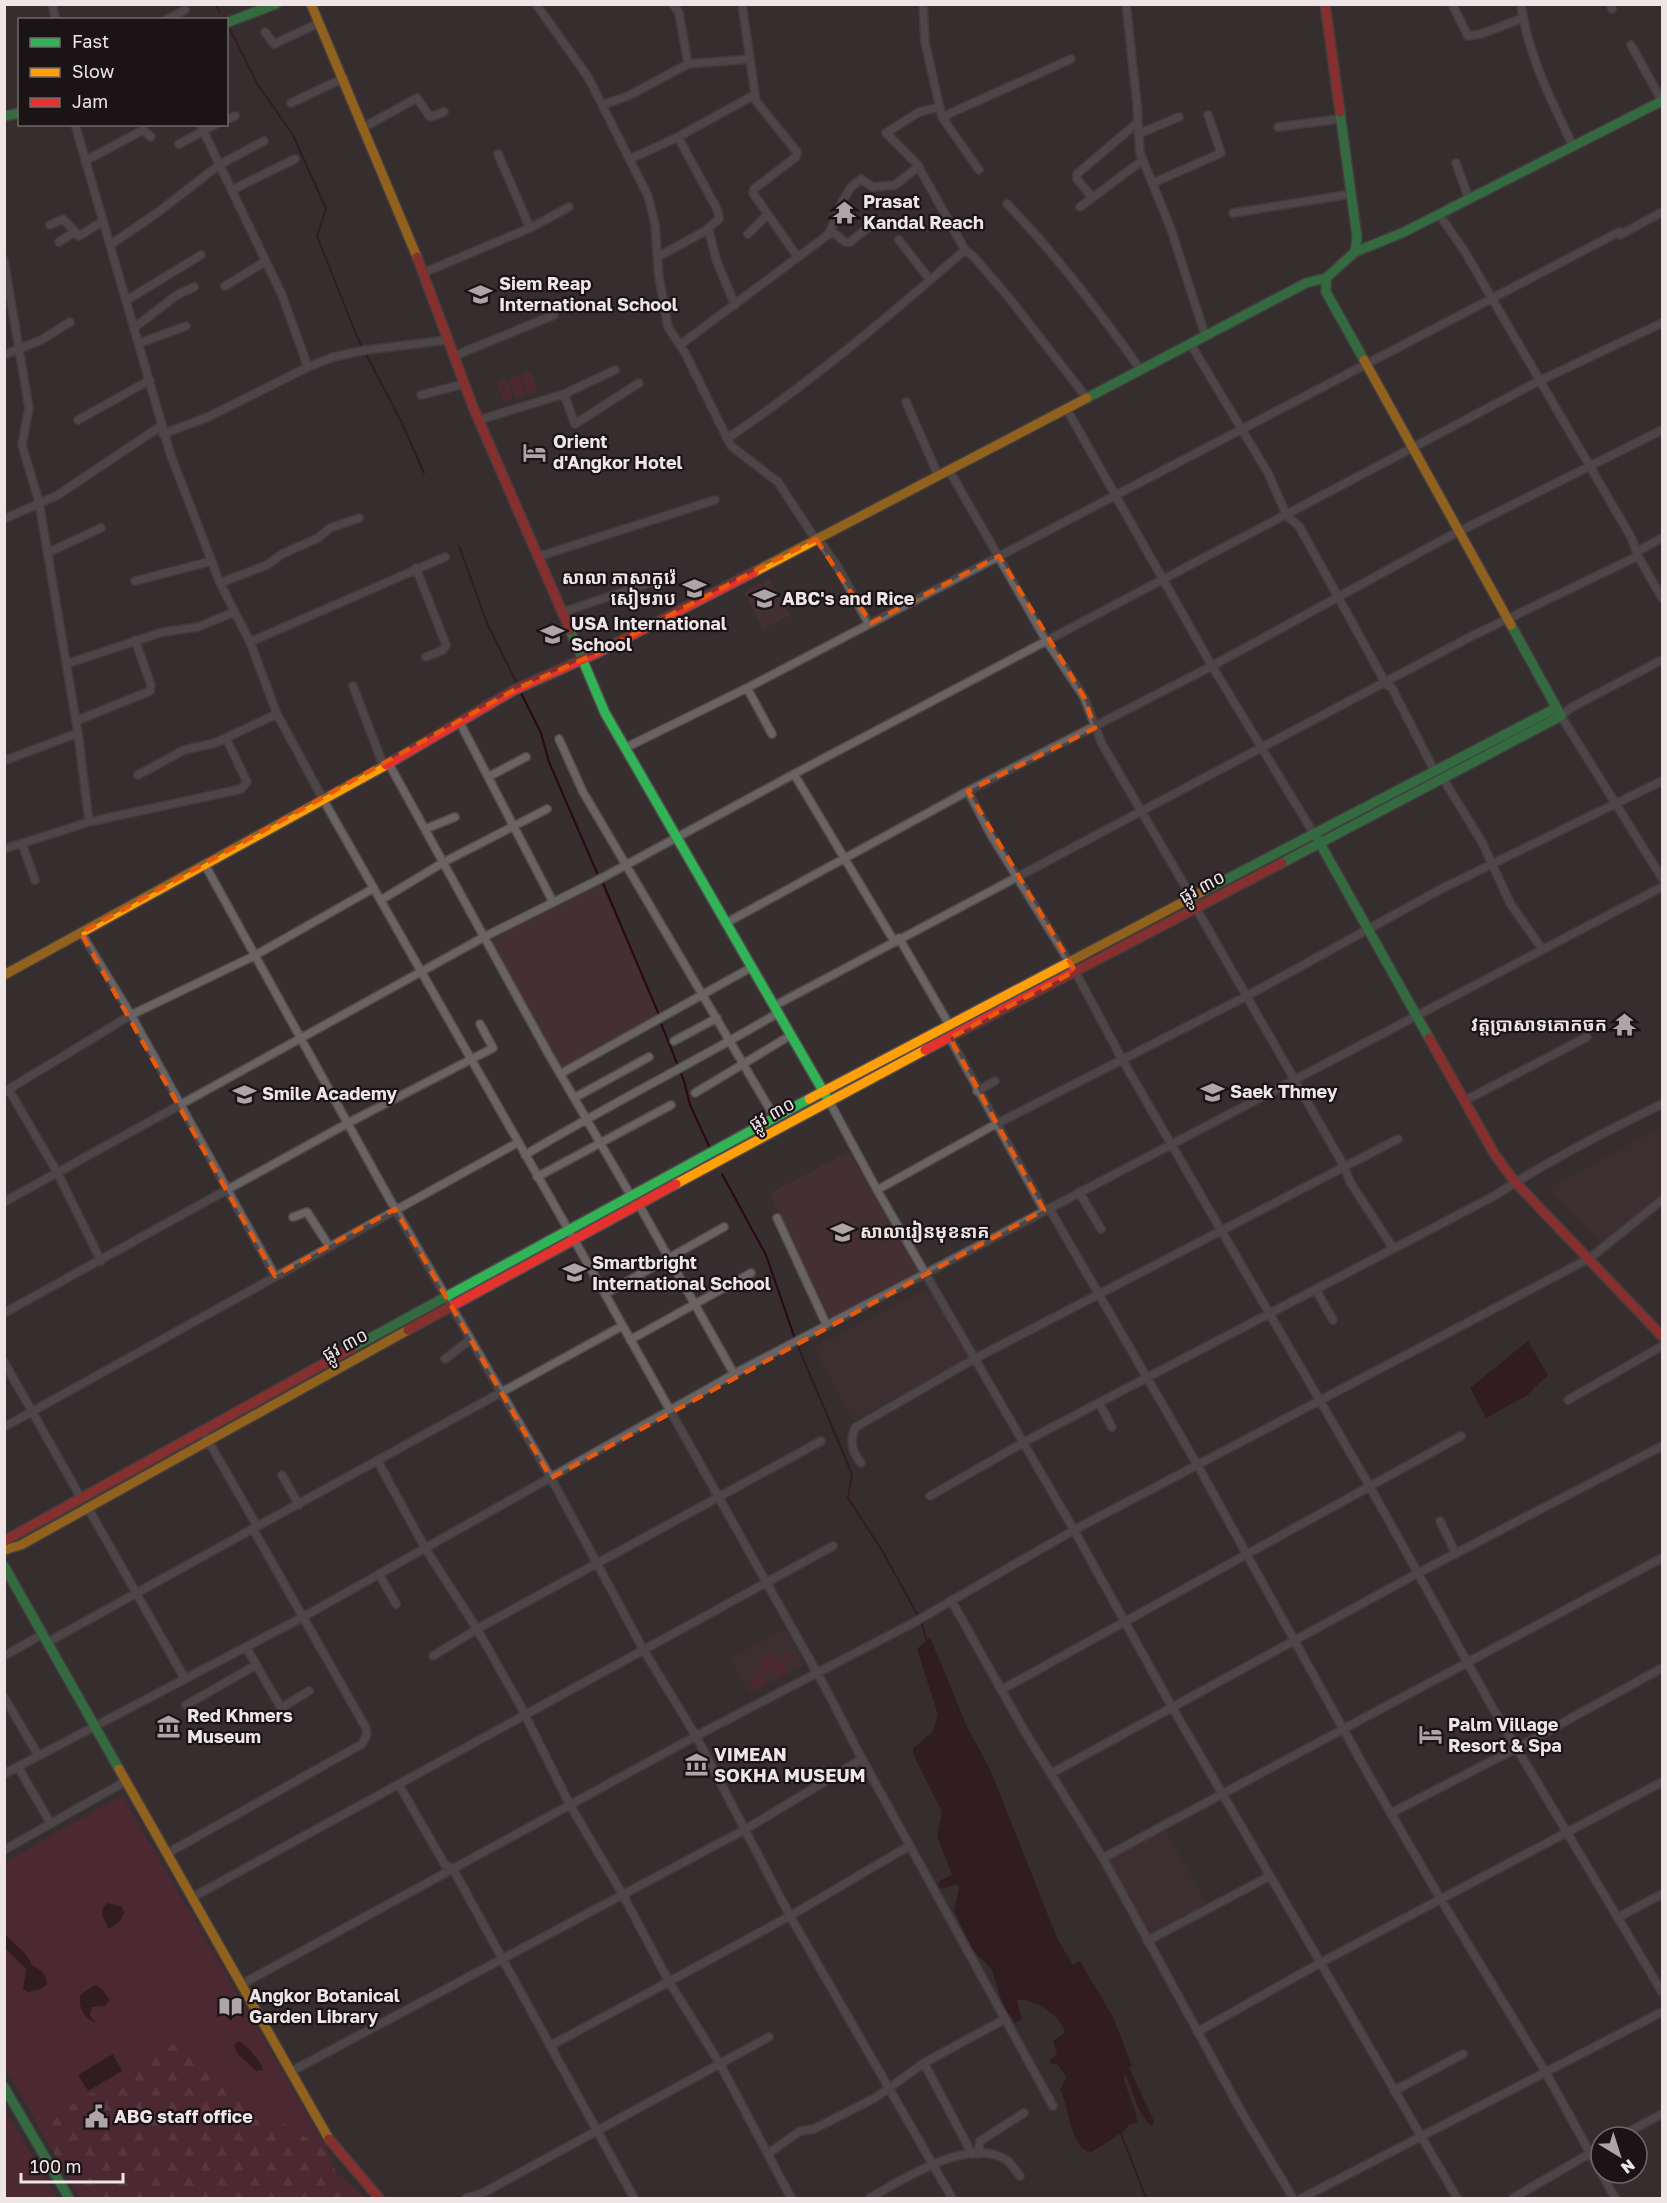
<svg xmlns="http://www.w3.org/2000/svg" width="1667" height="2203" font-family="'Golos Text','Noto Sans Khmer',sans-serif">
<defs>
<pattern id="forest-firs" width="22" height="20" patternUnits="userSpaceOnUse" patternTransform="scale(1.5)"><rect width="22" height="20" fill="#662338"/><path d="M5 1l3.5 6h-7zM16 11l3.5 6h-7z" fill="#7c4355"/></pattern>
</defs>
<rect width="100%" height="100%" fill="#362e2f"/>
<path fill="#443033" d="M769,579L790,615L763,629L744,592Z
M600,882L662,1019L564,1075L490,940Z
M1662,1126V1198L1605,1246L1549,1188Z
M849,1152L918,1272L830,1319L770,1193Z
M930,1286L970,1358L853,1421L814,1348Z
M785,1628L805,1664L750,1694L730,1659Z
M1164,1827L1209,1906L1148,1938L1105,1859Z"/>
<path fill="#662338" d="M531,371L538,391L527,394L521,374Z
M519,375L526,395L515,398L509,378Z
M507,379L513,399L503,402L497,382Z
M796,1651L794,1657L784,1663L789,1672L776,1679L771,1670L761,1675L767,1684L755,1690L750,1680L762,1670L757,1660L771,1653L773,1656L767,1661L775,1657L777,1662Z
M122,1795L326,2147L337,2174L366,2198H80L5,2067L4,1863Z
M5,2109L57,2198H5Z"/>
<path fill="url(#forest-firs)" d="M180,2040L283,2123L325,2150L337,2174L366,2198H80L37,2125Z"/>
<path fill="#2c0713" d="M1528,1341L1548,1375L1526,1396L1486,1418L1470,1388Z
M930,1637L968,1729L990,1769L1057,1938L1073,1965L1080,1961L1113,2017L1132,2066L1129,2068L1153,2119L1154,2124L1150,2126L1138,2108L1126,2075L1124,2077C1127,2094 1136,2107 1138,2123L1130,2124L1123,2132L1092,2152C1070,2151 1069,2104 1060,2090L1066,2077L1057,2064H1051L1049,2060L1057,2055L1053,2041L1065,2033C1063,2017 1033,1998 1017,2000L1022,2019L1015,2023L1003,2006L992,1970L973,1950L954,1911L959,1887L957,1884L940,1889L938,1885L941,1880L952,1875L937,1836L942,1812L914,1756L913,1748L932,1733L938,1715L917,1649Z
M108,1903L122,1907L124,1913L120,1921L109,1929L102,1915L103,1907Z
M4,1933C13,1944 27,1951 32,1965C41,1971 46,1972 47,1984L41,1989L28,1992L23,1989L26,1969L5,1948Z
M95,1985L102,1989L110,2000L104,2006L92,2007L90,2015L96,2023C84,2018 77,2007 81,1994Z
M238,2041C246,2044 262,2062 263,2070L256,2071L237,2053L234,2046Z
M113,2054L122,2071L88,2091L78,2075Z"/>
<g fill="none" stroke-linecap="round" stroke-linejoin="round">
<path stroke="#2c0713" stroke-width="2" d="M216,4L219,12
M228,25L258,85L293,135L326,209L317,236L358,339L401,421L424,473
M459,546L487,623L518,686
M520,691L541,733L549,762L597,873
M603,883L659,1015
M660,1021L684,1081L690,1105L709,1146
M722,1174L766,1255L795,1339
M797,1344L852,1474L848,1498L883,1552L917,1614
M922,1624L927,1643
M1120,2131L1146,2198"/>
<defs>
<path id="street" d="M52,4L56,20
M536,4L588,77L648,196L655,224L659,277L668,327L685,353L731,446L778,482L812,534L822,544L838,567L869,624
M673,4L679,13L688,64
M742,4L756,101L797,152L796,157L754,189L753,193L797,256
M923,4L925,42L942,117L979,170
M1126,4L1137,104L1140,153L1171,229L1205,335
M1452,4L1468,36L1481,34L1523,18
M1521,4C1528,56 1551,99 1573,146
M1610,4L1612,9
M166,20L185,10
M265,32L274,44L319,23
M1631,45L1662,101
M291,103L344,78
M602,105L628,96L688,64L750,59
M940,107L919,112L886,133L917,164L965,250L974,257L1010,299L1086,397
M942,117L1071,59
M226,120L235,116
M75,124L170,453L220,583L250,642L277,714L324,801L605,1294L826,1689L862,1759L1053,2106
M200,124L282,295L308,367
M366,126L417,98L430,117L444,112
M1278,127L1339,119
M1138,134L1179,117
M179,144L216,124
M498,154L530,228
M630,159L678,137L754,95
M85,161L143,130L151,137
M1456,163L1469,199
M1153,183L1221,153L1208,115
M232,190L295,159
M1092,197L1077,179V174L1137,123
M1007,204C1056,254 1099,311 1140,369
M1080,207L1143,160
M1233,213L1351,194
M1439,214L1465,252L1631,537L1638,556L1662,598
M50,225L63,219L79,236L103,221
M708,228L717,262L735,305
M748,234L767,215
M829,234L834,233L845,242H850L869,227
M1620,235L1662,212
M899,240L930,280
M59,242L73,233
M110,245L157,213L219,165L264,141
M658,257L705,231L719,219L718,211L678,137
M4,260L29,408L22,445L39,502L78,733L89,822
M423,273L530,228L569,207
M225,286L266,261
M127,300L201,255
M135,327L177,295L194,287
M140,343L186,326
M1190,343L1268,473L1287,516L1299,526L1386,684L1392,688L1434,770
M680,345L829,234L843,200L851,187L861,179L873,187L895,185L919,166
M4,355L41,340L70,322
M454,356L554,315
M564,394L575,424L639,383
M421,395L464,384
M906,402L938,475
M1066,408L1212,666L1314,834
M78,420L150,380
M479,420L564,394L615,370
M163,434L208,417L308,367L333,357L366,350L448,340
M728,438C811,382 889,316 965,250
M949,470L1046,640L1084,697L1102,744L1192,898
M4,519L58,495L161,426
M1638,551L1662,538
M47,553L101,528
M540,556L715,500
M416,568L446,645L443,650L426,657
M135,581L212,561
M220,583L267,565L282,554L318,538L330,528L359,518
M563,612L667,577
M250,642L445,557
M1662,660L1572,707L1561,716L1662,878
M66,664L163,632L198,627L234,612
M353,686L384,767
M747,688L772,734
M76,721L150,691L151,685L135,640
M459,721L553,902
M559,739L583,792L775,1118
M625,748L747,688L1619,232
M6,760L78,733
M389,764L548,1053L631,1196
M794,774L894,941
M138,775L184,750L215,743L277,714
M490,776L526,757
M1442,777L1482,842L1510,903L1542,949
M968,791L991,835L1075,971L1123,1061L1370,1487L1491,1705L1662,1992
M425,829L455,817
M22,843L35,880
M4,849L89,822L241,789L247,782L226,738
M205,865L395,1209L551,1478L643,1649L696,1736L790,1916L952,2198
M381,900L444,862L547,809
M1196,908L1344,1166L1350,1182L1393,1248
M726,923L968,791L1212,666L1446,538L1662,430
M81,933L131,1015L275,1276
M899,938L950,1026
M774,1006L1470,637L1638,556
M950,1038L1044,1210
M674,1041L717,1018
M560,1074L752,967
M9,1090L57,1172L101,1261
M977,1091L995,1081
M4,1092L131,1015L254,956L374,888
M695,1093L791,1035
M574,1098L649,1057
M829,1101L877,1190L1074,1530L1172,1707L1457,2198
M1464,1101L1587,1037
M525,1155C608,1105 695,1062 778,1013
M537,1177L671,1105
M877,1190L996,1124L1247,996L1443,888L1662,781
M1079,1192L1101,1229
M4,1202L484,937L602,878L794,774L1539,381L1662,323
M639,1205L734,1374
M1049,1208L1198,1466L1367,1772L1440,1898L1546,2073L1615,2198
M293,1217L307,1212L329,1246
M777,1218L827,1326
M1316,1290L1333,1320
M605,1294L724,1227
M4,1313L348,1123L493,1048L480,1024
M630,1340L751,1273
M445,1359L470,1340
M4,1362L81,1498
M1568,1400L1662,1346
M1099,1403L1112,1427
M4,1427L517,1143
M202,1430L257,1526
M377,1460L425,1548L477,1629L519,1703L570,1805L623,1895L668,1980L720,2064L791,2198
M861,1463C852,1452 849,1441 855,1428L861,1424L976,1358L1398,1139
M282,1475L299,1505
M930,1496L1024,1442L1496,1195C1549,1160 1605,1132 1662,1104
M88,1508L185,1679
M1440,1521L1456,1554
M379,1574L396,1604
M951,1600L1025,1732L1103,1858L1241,2111L1293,2198
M48,1642C239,1536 431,1431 622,1326
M246,1647L281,1708L309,1691
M4,1656L43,1634
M433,1656L477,1629L821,1441
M1001,1690L1461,1436
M4,1697L38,1755
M186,1705L256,1665
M18,1767L51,1824
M1052,1773L1418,1573L1662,1446
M4,1774L303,1617L734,1374L1662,887
M399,1785L445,1865L453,1869L634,2198
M1391,1813L1517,1748L1662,1668
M4,1850L126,1781
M168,1853L362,1744L367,1735L366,1728L253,1529
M1103,1858L1662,1558
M193,1897L833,1546
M1619,1917L1662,1894
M1147,1941L1270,1876
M242,1984L696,1736L913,1623L1074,1530L1590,1258L1662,1200
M1197,2032L1320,1963L1662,1782
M550,2046L790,1916L909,1846
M924,2063L972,2154
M292,2071L746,1829L862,1759
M1394,2091L1463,2054
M1619,2137L1662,2114
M769,2153L800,2131L814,2129L875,2098L924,2063L1005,2019
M978,2154L980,2141L1024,2113
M466,2198L481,2194L769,2037
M870,2198C902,2180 971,2134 1008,2161C1012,2165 1016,2171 1020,2176
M1302,2198L1662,2012
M1513,2198L1601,2147"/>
<path id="fast" d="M226,23L276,4
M1340,112L1357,237L1355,252L1326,278V292L1364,360
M4,116L20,113
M1355,252L1402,233L1662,101
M1087,398L1306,283L1326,278
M570,630L605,713L826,1096
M1317,838L1429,1038
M1282,863L1561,716L1511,625
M1202,892L1556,708
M352,1348L809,1099
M4,1566L119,1769
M4,2087L69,2198"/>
<path id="slow" d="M311,4L417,257
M1364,360L1511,625
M754,572L1087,398
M4,975L386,765
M809,1099L1202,892
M676,1184L925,1050
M4,1550L21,1545L408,1330
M119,1769L329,2139"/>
<path id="jam" d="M1325,4L1340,112
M417,257L473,407L570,630
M386,765L514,690L599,652L754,572
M1429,1038L1495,1155L1515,1182L1662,1336
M925,1050L1282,863
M408,1330L676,1184
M4,1541L352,1348
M329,2139L379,2198"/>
</defs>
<use href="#street" stroke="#534c4d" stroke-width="10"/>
<use href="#fast" stroke="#534c4d" stroke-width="12"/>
<use href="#slow" stroke="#534c4d" stroke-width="12"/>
<use href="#jam" stroke="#534c4d" stroke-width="12"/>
<use href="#street" stroke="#696364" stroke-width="7"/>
<use href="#fast" stroke="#30b455" stroke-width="9"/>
<use href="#slow" stroke="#ff9f0a" stroke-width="9"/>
<use href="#jam" stroke="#e5322d" stroke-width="9"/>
</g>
<path d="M0 0H1667V2203H0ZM816,539L871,623L999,556L1084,697L1095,728L968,791L1075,971L950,1038L1044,1210L551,1478L395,1209L275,1276L81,933L514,690L599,652Z" fill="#362e2f" fill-opacity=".55" fill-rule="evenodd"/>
<path fill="none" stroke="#e8590c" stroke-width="4.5" stroke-dasharray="12 8" stroke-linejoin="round" d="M816,539L871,623L999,556L1084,697L1095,728L968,791L1075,971L950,1038L1044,1210L551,1478L395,1209L275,1276L81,933L514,690L599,652Z"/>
<defs>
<symbol id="temple-bare" viewBox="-9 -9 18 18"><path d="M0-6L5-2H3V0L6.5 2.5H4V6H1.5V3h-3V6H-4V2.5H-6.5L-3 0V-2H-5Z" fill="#aea5a7" stroke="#1b1416" stroke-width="2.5" paint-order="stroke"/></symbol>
<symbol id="school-bare" viewBox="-9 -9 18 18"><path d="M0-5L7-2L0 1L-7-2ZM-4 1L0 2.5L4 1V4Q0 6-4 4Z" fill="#aea5a7" stroke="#1b1416" stroke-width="2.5" paint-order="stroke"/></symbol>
<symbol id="hotel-bare" viewBox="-9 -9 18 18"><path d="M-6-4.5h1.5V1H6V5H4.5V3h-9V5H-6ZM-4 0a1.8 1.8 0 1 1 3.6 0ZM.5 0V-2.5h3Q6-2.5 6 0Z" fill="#aea5a7" stroke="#1b1416" stroke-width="2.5" paint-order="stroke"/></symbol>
<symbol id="museum-bare" viewBox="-9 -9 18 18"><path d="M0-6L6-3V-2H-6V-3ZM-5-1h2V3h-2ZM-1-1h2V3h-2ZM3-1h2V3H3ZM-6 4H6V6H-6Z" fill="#aea5a7" stroke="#1b1416" stroke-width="2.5" paint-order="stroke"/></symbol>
<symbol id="library-bare" viewBox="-9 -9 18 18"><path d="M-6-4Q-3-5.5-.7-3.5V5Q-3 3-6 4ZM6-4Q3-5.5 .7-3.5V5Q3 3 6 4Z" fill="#aea5a7" stroke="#1b1416" stroke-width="2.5" paint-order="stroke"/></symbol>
<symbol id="civic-bare" viewBox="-9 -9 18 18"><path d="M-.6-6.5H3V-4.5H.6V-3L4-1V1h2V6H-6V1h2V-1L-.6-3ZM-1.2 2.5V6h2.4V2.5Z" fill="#aea5a7" stroke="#1b1416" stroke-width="2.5" paint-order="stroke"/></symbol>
</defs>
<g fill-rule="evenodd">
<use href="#temple-bare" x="828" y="196" width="33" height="33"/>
<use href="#school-bare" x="464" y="278" width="33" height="33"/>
<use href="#hotel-bare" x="518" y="436" width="33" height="33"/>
<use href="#school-bare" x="678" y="572" width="33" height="33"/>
<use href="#school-bare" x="748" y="582" width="33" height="33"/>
<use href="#school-bare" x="536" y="618" width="33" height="33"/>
<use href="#temple-bare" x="1608" y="1008" width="33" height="33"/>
<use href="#school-bare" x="1196" y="1076" width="33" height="33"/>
<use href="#school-bare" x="228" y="1078" width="33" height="33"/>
<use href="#school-bare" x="826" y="1216" width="33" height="33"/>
<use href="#school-bare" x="558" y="1256" width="33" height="33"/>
<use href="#museum-bare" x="152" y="1710" width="33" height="33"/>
<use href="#hotel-bare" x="1414" y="1718" width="33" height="33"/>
<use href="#museum-bare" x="680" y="1748" width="33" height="33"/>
<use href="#library-bare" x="214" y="1990" width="33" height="33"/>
<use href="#civic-bare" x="80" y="2100" width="33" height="33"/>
</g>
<g text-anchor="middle" stroke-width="4.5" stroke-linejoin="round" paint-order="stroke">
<g font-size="18" font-weight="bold" fill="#efe5e7" stroke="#1b1416" text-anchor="start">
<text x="863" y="208">Prasat<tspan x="863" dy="21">Kandal Reach</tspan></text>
<text x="499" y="290">Siem Reap<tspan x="499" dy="21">International School</tspan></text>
<text x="553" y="448">Orient<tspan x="553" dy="21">d'Angkor Hotel</tspan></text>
<text x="676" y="584" text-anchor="end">សាលា ភាសាកូរ៉េ<tspan x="676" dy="21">សៀមរាប</tspan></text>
<text x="782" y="605">ABC's and Rice</text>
<text x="571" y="630">USA International<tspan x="571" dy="21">School</tspan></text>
<text x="1607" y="1031" text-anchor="end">វត្តប្រាសាទគោកចក</text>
<text x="1230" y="1098">Saek Thmey</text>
<text x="262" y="1100">Smile Academy</text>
<text x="860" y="1238">សាលារៀនមុខនាគ</text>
<text x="592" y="1269">Smartbright<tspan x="592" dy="21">International School</tspan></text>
<text x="187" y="1722">Red Khmers<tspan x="187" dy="21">Museum</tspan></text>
<text x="1448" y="1731">Palm Village<tspan x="1448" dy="21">Resort &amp; Spa</tspan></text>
<text x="714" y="1761">VIMEAN<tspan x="714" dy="21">SOKHA MUSEUM</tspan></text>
<text x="249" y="2002">Angkor Botanical<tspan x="249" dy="21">Garden Library</tspan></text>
<text x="114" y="2123">ABG staff office</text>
</g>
<g font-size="18" fill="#efe5e7" stroke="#1b1416">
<text transform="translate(1202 887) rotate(-28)" y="6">ផ្លូវ ៣០</text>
<text transform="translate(772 1114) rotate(-29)" y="6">ផ្លូវ ៣០</text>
<text transform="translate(345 1345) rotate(-28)" y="6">ផ្លូវ ៣០</text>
</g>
</g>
<rect width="1667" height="2203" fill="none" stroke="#efe5e7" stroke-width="12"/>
<rect x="18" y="18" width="210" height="108" fill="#1b1416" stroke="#70686a" stroke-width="1.5"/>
<rect x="30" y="38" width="30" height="9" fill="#30b455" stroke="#70686a" stroke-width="1.5"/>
<text x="72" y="48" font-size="18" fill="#efe5e7">Fast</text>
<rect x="30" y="68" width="30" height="9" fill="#ff9f0a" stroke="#70686a" stroke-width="1.5"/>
<text x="72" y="78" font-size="18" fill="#efe5e7">Slow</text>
<rect x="30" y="98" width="30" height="9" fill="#e5322d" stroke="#70686a" stroke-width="1.5"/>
<text x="72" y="108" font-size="18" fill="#efe5e7">Jam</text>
<g transform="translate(1619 2155) rotate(142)"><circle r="28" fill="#1b1416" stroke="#70686a" stroke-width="1.5"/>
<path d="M0-4.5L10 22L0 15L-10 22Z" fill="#aea5a7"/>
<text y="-9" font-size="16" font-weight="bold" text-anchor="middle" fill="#efe5e7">N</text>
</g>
<path d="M21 2173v9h102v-9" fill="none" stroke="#efe5e7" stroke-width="3"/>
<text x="30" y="2173" font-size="18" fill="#efe5e7" stroke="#1b1416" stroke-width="4.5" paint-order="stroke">100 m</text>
</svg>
